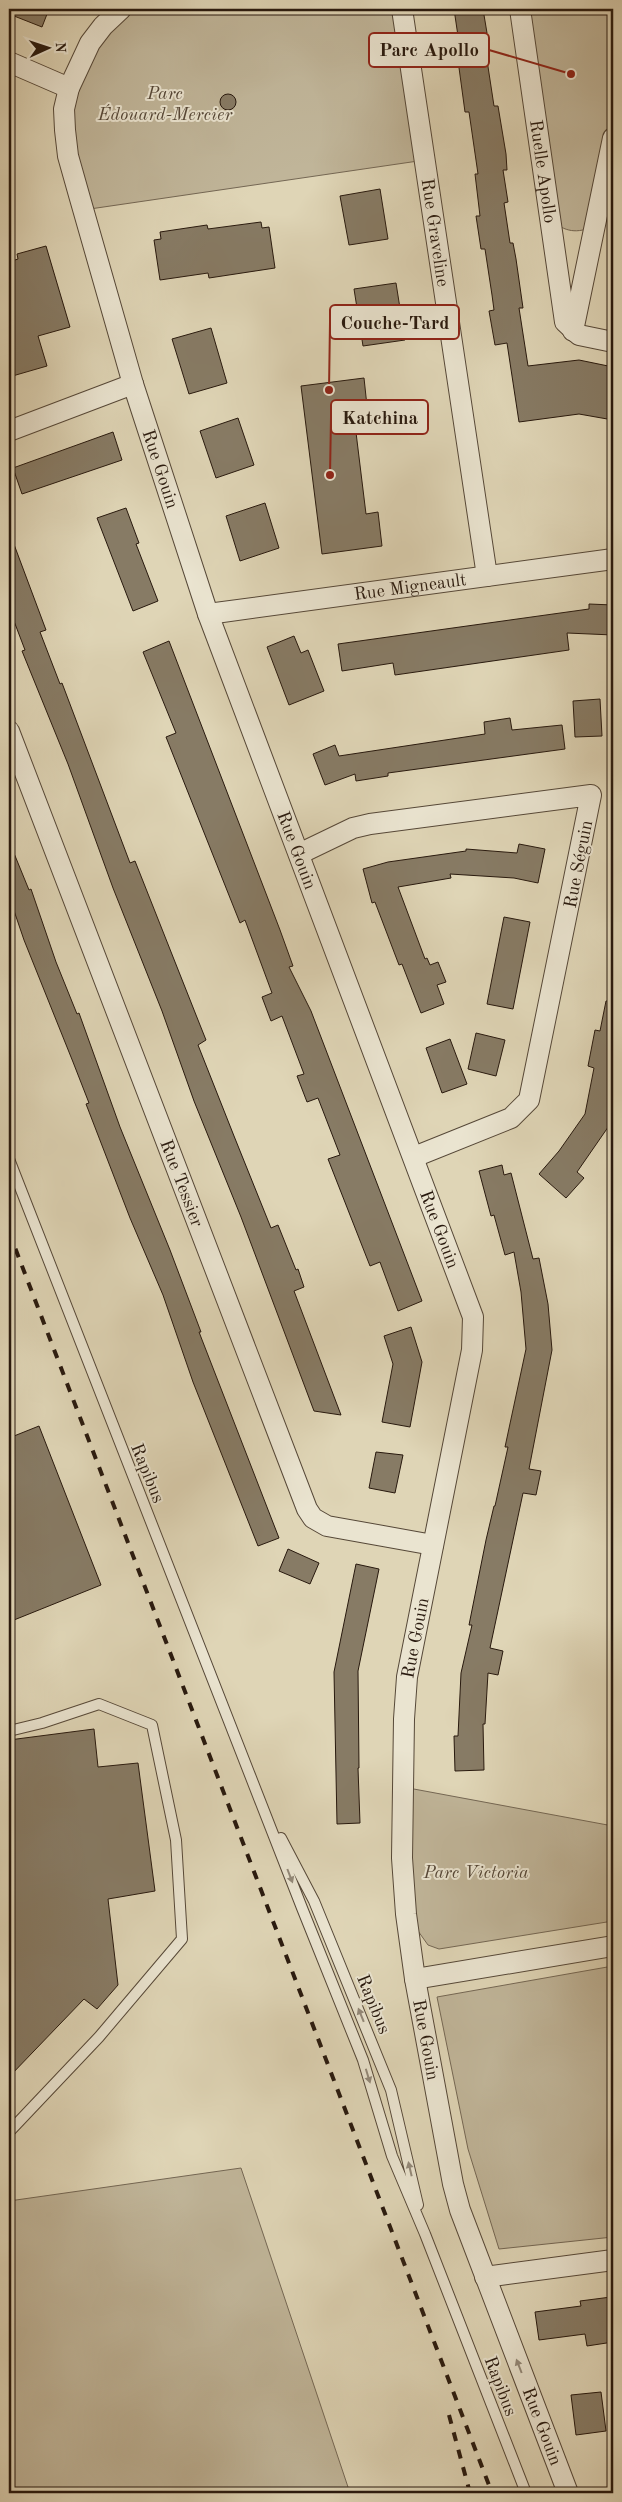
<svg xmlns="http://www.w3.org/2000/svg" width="622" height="2502" font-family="'Old Standard TT',serif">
<rect width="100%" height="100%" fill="#dfd5b6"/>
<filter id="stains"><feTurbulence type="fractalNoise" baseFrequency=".004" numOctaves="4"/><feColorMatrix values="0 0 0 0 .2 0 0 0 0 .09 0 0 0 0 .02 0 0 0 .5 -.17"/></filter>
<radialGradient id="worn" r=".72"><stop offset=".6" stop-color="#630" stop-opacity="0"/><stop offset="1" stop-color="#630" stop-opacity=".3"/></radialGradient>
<path fill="#c0b599" stroke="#746754" d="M121,9H402L425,160L83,210L64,109Z
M520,9H613V138L595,226C576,234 566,232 550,220Z
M403,1787L613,1826V1921L439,1949L428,1945L406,1914Z
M613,1966V2237L499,2249L468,2149L437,1997Z
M241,2168L350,2493H9V2201Z"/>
<path fill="#877b65" stroke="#28190e" d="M9,9H49L42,27L9,14Z
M454,9H483L487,33L483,34L494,106H498L506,154L507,170H503L508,202L504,203L510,243H513L516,259L523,308H519L528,366L579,360L613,367V420L579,414L519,422L507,343L495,345L489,311L494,310L492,295L485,249H481L476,216H480L475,174H478L469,112H465L457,53H461L454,37L458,36Z
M220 102a8 8 0 1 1 16 0a8 8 0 1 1-16 0Z
M380,189L388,239L349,245L340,196Z
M261,222L262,228L269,227L275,268L209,278L208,273L160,280L154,240L161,239L160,232L207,225L208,229Z
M46,246L70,327L38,336L47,366L9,377V318L11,313L9,307V262L18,259L17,254Z
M396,283L405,340L363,346L354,289Z
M211,328L227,383L189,394L172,339Z
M364,378L367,406L353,408L366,514L378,512L382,546L322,554L301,386Z
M238,418L254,465L216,478L200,431Z
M113,432L122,460L22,494L13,468Z
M265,503L279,548L240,561L226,516Z
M126,508L139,543L136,544L158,601L133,611L97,518Z
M9,531L46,630L40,632L60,684L62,683L130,863L135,861L200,1025L206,1040L198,1045L234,1136L271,1228L278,1225L296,1270L298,1269L304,1287L294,1291L341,1415L314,1411L241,1217L194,1101L162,1011L113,888L68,764L22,651L25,650L9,608Z
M589,604L613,605V635L567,633L569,650L395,675L393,663L342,671L338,644L589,609Z
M294,636L301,653L308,650L324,691L289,705L267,647Z
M169,641L280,930L293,966L289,967L311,1011L422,1301L398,1311L380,1262L370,1266L328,1159L340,1155L318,1098L307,1102L297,1076L304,1074L282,1016L271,1021L262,997L272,993L245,920L240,923L166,737L176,733L143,652Z
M600,699L602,736L575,737L573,701Z
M510,718L512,730L562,725L565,749L388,773V776L356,781L355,774L325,785L313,754L335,745L339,756L485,734L484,722Z
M9,841L29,890L31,889L56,962L77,1014L79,1013L120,1127L170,1250L201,1332H199L279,1538L258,1546L193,1382L163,1295L130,1218L86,1104L89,1103L73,1062L24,940L9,896Z
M519,844L545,849L538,883L514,878L450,874L451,878L398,887L425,959L427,958L430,965L438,962L446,982L437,985L444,1004L421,1013L402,964L399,965L375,902L372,903L363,869L388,862L466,851V849L517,853Z
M504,917L530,922L513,1009L487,1004Z
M606,1001H613V1120L577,1172L584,1178L566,1198L539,1174L559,1151L585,1114L594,1068L588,1066L595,1030L600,1031Z
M476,1033L505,1040L496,1076L468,1069Z
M450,1039L467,1084L442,1093L426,1048Z
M502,1165L504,1175L511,1173L533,1259L539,1258L548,1304L552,1350L529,1469L541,1471L536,1495L523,1493L490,1648L503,1651L498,1675L488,1673L485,1724H483L484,1770L455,1771L454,1736H458L461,1673L472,1625H469L486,1540L494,1506H495L508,1447H505L526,1349L521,1292L514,1252L505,1255L494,1215L491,1216L479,1171Z
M411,1327L422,1362L410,1427L382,1422L393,1364L384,1336Z
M39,1426L101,1585L9,1622V1438Z
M376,1452L403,1455L395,1493L369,1488Z
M288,1549L319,1563L310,1584L279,1571Z
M356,1564L379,1569L358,1671L359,1768H358L360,1823L337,1824L334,1672Z
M94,1729L98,1767L138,1763L155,1891L108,1899L118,1985L97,2009L84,1999L9,2077V1740Z
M611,2297L613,2342L587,2346L585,2334L539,2340L535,2312L581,2306L580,2301Z
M601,2392L606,2431L576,2435L571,2395Z"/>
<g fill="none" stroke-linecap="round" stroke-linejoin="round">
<defs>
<path id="service" d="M9,1159L302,1908L363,2060L392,2156L425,2234L526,2493
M9,1731L42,1723L99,1704L152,1725L176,1840L182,1939L99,2037L9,2132
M281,1838L314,1901L391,2090L418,2205"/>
<g id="minor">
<path id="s1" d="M121,9L103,26L90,43L69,88L64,109L65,130L68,156L79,195L133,384L208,614L473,1317L472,1350L407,1677L404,1719L402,1858L406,1914L415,1979L453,2184L460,2210L568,2493"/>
<path id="s2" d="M402,9L487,576"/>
<path id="s3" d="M520,9L565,322L579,335L613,342"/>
<path d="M9,62L69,88"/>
<path d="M573,331L613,138"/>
<path d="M9,431L133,384"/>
<path id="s4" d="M208,614L613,559"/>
<path id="s5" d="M9,731L307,1509L313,1518L327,1526L433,1545"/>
<path d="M299,854L353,828L370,824L591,795L529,1100L511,1118L414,1157"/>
<path d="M415,1979L613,1946"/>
<path d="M485,2277L613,2260"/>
</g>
</defs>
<use href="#service" stroke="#564838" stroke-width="12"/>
<use href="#minor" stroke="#564838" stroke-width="22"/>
<use href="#service" stroke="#eae4d0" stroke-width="10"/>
<use href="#minor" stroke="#eae4d0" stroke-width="20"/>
<path stroke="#28190e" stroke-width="4" stroke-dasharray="9 9" stroke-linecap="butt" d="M9,1232L492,2493
M449,2415L470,2493"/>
</g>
<defs><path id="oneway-solid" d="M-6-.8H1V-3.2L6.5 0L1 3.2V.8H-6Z" transform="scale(1.25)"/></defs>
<g fill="#938979">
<use href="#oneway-solid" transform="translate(290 1876) rotate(69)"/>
<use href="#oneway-solid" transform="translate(361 2015) rotate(-112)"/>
<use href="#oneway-solid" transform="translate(368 2076) rotate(73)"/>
<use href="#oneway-solid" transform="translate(410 2169) rotate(-103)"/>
<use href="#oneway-solid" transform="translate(519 2366) rotate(-111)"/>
</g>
<g text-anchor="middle" stroke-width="4" stroke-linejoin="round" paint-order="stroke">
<g font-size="18" font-style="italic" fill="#564838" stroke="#eae4d0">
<text x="165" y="99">Parc<tspan x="165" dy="21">Édouard-Mercier</tspan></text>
<text x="476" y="1878">Parc Victoria</text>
</g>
<g font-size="18" fill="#28190e" stroke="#eae4d0">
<text dy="6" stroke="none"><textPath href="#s3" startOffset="164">Ruelle Apollo</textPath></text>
<text dy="6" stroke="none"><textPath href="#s2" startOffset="226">Rue Graveline</textPath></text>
<text dy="6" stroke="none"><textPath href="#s1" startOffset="491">Rue Gouin</textPath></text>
<text dy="6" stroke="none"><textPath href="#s4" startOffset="204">Rue Migneault</textPath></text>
<text dy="6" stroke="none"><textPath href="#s1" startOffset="896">Rue Gouin</textPath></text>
<text transform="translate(578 864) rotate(-79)" y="6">Rue Séguin</text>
<text dy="6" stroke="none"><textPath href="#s5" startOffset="484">Rue Tessier</textPath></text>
<text dy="6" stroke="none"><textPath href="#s1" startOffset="1301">Rue Gouin</textPath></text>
<text transform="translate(148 1473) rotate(68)" y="6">Rapibus</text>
<text transform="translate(415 1638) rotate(-79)" y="6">Rue Gouin</text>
<text transform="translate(374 2004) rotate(68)" y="6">Rapibus</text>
<text dy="6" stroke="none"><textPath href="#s1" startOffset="2126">Rue Gouin</textPath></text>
<text transform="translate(501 2386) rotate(69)" y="6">Rapibus</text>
<text dy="6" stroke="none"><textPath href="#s1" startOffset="2531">Rue Gouin</textPath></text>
</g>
</g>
<path fill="none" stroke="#8f2418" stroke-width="2" d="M571 74L489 50M329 390L330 322M330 475L331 417"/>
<g fill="#8f2418" stroke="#eae4d0" stroke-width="2">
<circle cx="571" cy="74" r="5"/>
<circle cx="329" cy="390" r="5"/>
<circle cx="330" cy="475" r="5"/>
</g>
<g fill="#eae4d0" stroke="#8f2418" stroke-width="2">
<rect x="369" y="33" width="120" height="34" rx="5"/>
<rect x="330" y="305" width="129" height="34" rx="5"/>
<rect x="331" y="400" width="97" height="34" rx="5"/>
</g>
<g font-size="19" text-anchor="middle" font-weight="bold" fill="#28190e">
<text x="429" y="56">Parc Apollo</text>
<text x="395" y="329">Couche-Tard</text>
<text x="380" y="424">Katchina</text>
</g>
<rect width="622" height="2502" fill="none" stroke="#dfd5b6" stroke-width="30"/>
<rect x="10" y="10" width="602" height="2482" fill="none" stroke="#28190e" stroke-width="2.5"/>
<rect x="15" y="15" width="592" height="2472" fill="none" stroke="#28190e"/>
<g transform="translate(48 48) rotate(87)" stroke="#eae4d0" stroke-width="4" paint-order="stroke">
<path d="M0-4L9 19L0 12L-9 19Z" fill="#28190e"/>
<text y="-8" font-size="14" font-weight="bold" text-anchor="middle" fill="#28190e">N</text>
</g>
<rect width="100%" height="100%" filter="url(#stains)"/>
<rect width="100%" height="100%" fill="url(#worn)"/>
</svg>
